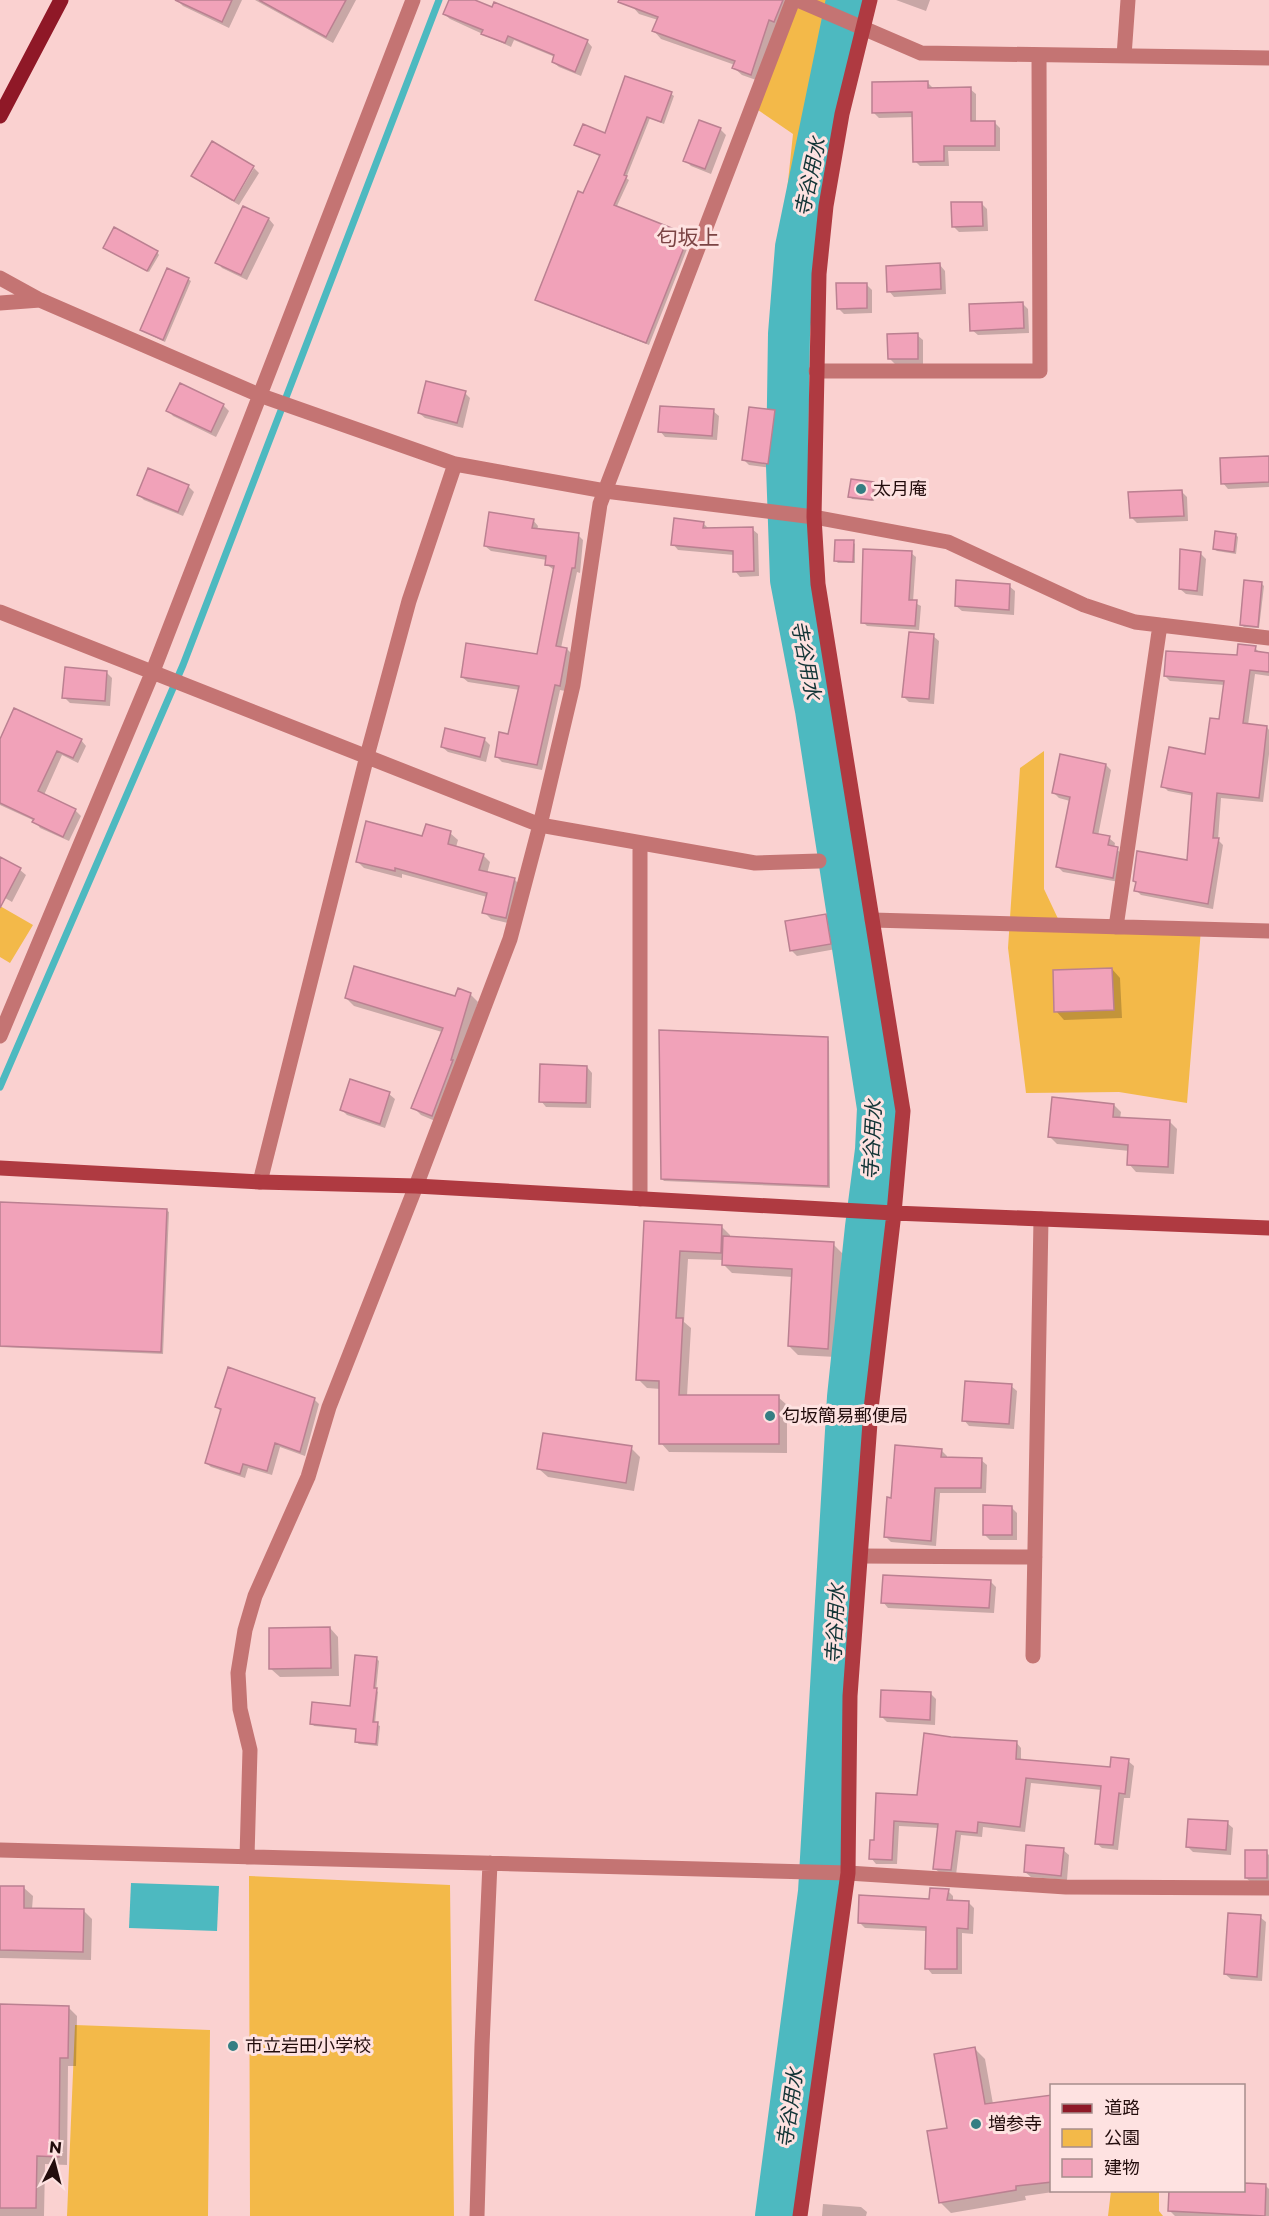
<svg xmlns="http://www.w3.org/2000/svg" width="1269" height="2216" font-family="Montserrat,'Noto Sans JP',sans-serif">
<rect width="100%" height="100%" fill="#fad1d0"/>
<path fill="#f3b949" d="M799,0H859L800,352L770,353L793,134L758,110Z
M1044,751V889L1061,925L1201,929L1187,1103L1119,1092L1026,1093L1008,948L1020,768Z
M0,906L33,925L10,963L0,957Z
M249,1876L450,1885L454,2216H250Z
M75,2025L210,2030L208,2216H67Z
M1111,2191H1159V2211L1163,2216H1108Z"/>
<path fill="#4db9c0" d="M131,1883L219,1886L217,1931L129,1928Z"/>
<path fill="#0003" d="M177,0H242L229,28L183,6Z
M255,0H356L333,43Z
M450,0H471L587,41L592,47L581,76L559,67L553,62L555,57L514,40L511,47L450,19L444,14Z
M634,0H787L759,81L742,75L734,68L735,65L661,39L654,31L658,20L639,14L632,6Z
M896,0H930L926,11Z
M927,82L933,88L970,89L976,94V122H994L1000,128V151H948L949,166H920L915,161L914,117L879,118L873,112Z
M671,94L674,96L664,124L650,118L626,178L629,180L616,208L689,236L691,239L649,345L540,302L537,299L601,157L576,145L606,135Z
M700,122L721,130L726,135L711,174L691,166L685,160Z
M252,167L232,201L199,181L193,175Z
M254,168L259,173L239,205L234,202Z
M981,203L987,209L988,231L959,232L954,227Z
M244,208L269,219L274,225L247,280L222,268L217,262Z
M107,250L157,252L159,255L149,272Z
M940,265L945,271L946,294L894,297L889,291Z
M188,279L191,281L165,342L144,332L142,330Z
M866,284L872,290V313L844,314L838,308Z
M1023,304L1028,309L1029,333L978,335L972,330Z
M917,335L923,340V364H895L889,358Z
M465,393L470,398L463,428L425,418L419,413Z
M223,405L229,411L216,437L173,416L168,410Z
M713,411L719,416L717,440L665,437L660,431Z
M774,412L780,417L773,468L749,465L743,459Z
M1269,457V487L1228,489L1223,483Z
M873,483L876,486L874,501L852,499L850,496Z
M188,486L194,492L183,516L144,500L139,495Z
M1181,491L1187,497L1188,521L1137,523L1131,517Z
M533,520L538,526L537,530L578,535L583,540L580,573L577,572L561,648L567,649L572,654L565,691L560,690L542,770L502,762L496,756L509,736L520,690L468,682L462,677L538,656L554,570L546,564L547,560L491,551L485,546Z
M703,523L709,529H752L758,534L759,576L740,577L735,571L734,555L678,550L673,544Z
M1236,535L1238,537L1236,554L1217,551L1214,549Z
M853,542L855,544V563H838L835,560Z
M911,553L916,557L913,602L921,606L919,630L867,626L863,622Z
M1200,553L1206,559L1203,596L1186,594L1180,589Z
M1261,583L1264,586L1259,628L1244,627L1241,624Z
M1009,586L1015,591L1014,615L962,611L956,606Z
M933,636L939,641L934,704L909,702L903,696Z
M1255,648L1260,653L1269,655V676L1255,674L1248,725L1267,727L1269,730V754L1263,802L1221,798L1218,840L1223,845L1213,909L1141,895L1136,890L1137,884L1134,881L1188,862L1194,796L1168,791L1163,786L1207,756L1220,721L1225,685L1170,681L1165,676L1238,657Z
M107,673L112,678L110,706L70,703L64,697Z
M484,739L490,745L486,762L448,752L442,747Z
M81,740L86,746L78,763L62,755L44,795L75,810L81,816L69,841L40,828L35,821L0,805V743Z
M1106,765L1111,770L1098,836L1109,838L1115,843L1114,848L1123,854L1119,882L1063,872L1057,866L1070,801L1059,798L1054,793Z
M450,833L458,840L456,847L483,855L490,862L487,874L515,880L522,887L512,924L491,919L484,912L487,897L402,874V878L364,868L357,861L423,838Z
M0,859L20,870L26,875L12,902L0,895Z
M825,915L831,921L836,949L797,956L792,951Z
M1112,969L1120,978L1122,1018L1064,1020L1056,1011Z
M470,994L478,1002L440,1123L421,1115L413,1107L442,1032L354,1006L346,998L456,997Z
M827,1039L829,1041L830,1188L664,1181L662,1179Z
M587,1067L592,1073L591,1108L546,1107L541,1101Z
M389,1094L395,1099L385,1128L347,1115L341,1109Z
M1114,1105L1121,1112L1120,1119L1169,1121L1177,1129L1174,1174L1136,1172L1129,1164L1130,1151L1057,1144L1049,1136Z
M0,1203L166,1210L169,1212L163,1354L0,1347Z
M645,1223L721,1226L730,1235V1238L833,1244L842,1253L836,1357L798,1355L789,1346L793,1277L732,1273L723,1264V1260L688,1259L684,1322L691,1328L687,1396L778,1397L787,1405V1453L669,1452L661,1443V1389L647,1388L638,1379Z
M1011,1386L1017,1391L1014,1429L969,1426L964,1420Z
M314,1399L319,1404L305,1456L280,1447L272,1475L248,1468L245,1478L211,1467L206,1463L222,1412L216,1407Z
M631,1448L640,1457L634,1491L548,1477L539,1469Z
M941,1450L947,1456V1459L981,1460L987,1465L986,1493H940L936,1546L891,1542L886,1537L893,1499Z
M1011,1507L1017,1513V1540H990L984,1534Z
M990,1581L996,1587L994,1613L888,1608L883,1602Z
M330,1628L338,1637L339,1676L280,1677L271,1669Z
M376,1658L379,1661L376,1690L378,1692L375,1724L380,1726L378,1746L359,1744L356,1742L357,1730L314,1726L312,1723L351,1707Z
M931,1694L936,1699L935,1725L887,1722L881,1716Z
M951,1738L1016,1742L1021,1748V1761L1111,1769L1128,1761L1134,1766L1130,1798H1124L1118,1850L1102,1848L1096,1843L1102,1790L1031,1783L1025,1832L983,1827L982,1837L961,1835L956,1875L940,1873L934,1868L939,1828L899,1826L897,1864H876L871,1858L875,1841L878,1794L918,1796Z
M1227,1823L1233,1828L1231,1855L1193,1852L1188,1847Z
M1063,1850L1069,1855L1067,1880L1031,1877L1025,1872Z
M1266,1852L1269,1855V1883H1252L1246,1878Z
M0,1887L24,1888L33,1896L32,1909L83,1910L92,1919L91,1960L0,1958Z
M948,1891L953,1896V1902L969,1903L974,1908L973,1934L962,1933V1974H932L927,1968V1931L865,1928L859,1922L930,1900Z
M1260,1917L1266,1922L1262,1981L1231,1979L1225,1974Z
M0,2006L68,2007L77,2016L76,2066H68L67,2165L45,2164L44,2216H0Z
M975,2049L985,2059L993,2104L1052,2097V2190H1067L1025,2196L1026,2200L951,2213L941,2203L949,2129Z
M1244,2185L1266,2186L1269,2189V2216H1175L1170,2211L1244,2190Z
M823,2204L861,2207L867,2212L866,2216H822Z"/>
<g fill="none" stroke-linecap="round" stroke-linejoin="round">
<path stroke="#4db9c0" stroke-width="7" d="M0,1087L183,665L439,0"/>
<path stroke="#4db9c0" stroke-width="42" d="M776,2216L819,1892L848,1397L866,1227L876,1150L878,1108L816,710L791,580L787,466L789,334L796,247L847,0"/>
</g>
<path fill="#f1a2b9" stroke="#bb8091" stroke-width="1.5" d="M175,0H232L222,22Z
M259,0H346L326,37Z
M449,0H475L492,7L494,2L588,40L575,72L552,62L554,55L508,36L505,43L481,34L483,30L443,14Z
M619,0H783L774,22L769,20L751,75L732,68L735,61L652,31L658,17L618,2Z
M625,76L672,92L661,122L647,117L624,175L627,176L614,205L689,235L646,343L535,300L578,191L583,193L600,155L574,145L583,124L605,133Z
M928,81V88L971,87V121H995V146H944V161L913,162L912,112L872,113V82Z
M699,120L721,128L705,169L683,161Z
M212,141L254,166L234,201L191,176Z
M951,202H982L983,226L952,227Z
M243,206L269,218L241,275L215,263Z
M114,227L158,251L147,271L103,248Z
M940,263L941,289L887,292L886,266Z
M167,268L189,278L163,340L140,330Z
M836,283H867V308L837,309Z
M1023,302L1024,328L970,331L969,304Z
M918,333V359H888L887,334Z
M426,381L466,391L457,423L418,413Z
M180,383L224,404L211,432L166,411Z
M660,406L714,409L712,436L658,432Z
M749,407L775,410L768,464L742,460Z
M1269,456V482L1221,484L1220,458Z
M148,468L189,485L178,512L137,495Z
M851,479L874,482L872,500L848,497Z
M1182,490L1184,516L1130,518L1128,492Z
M489,512L534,519L532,528L579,533L575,568H572L556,646L567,648L560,686L555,685L537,765L495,757L499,732L508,734L519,686L461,677L466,643L537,654L554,566L545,565L546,556L484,546Z
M674,518L704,522L703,528L753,527L754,571L733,572V551L671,545Z
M1215,531L1236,534L1234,552L1213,549Z
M835,540H854L853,562L834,561Z
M863,549L912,551L909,600H917L915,626L861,623Z
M1180,549L1201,552L1197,591L1179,589Z
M956,580L1010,584L1009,610L955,606Z
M1244,580L1262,582L1258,627L1240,625Z
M909,632L934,634L929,699L902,697Z
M1238,644L1256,646L1255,651L1269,653V672L1250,670L1243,723L1267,726L1259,798L1217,793L1213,838H1219L1208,904L1134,891L1136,882L1133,881L1137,851L1187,860L1192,793L1161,787L1169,747L1205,754L1210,718L1219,719L1224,681L1164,676L1166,651L1237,655Z
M65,667L107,671L105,701L62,698Z
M14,708L82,739L73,758L57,751L38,791L76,809L63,837L32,822L34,819L0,803V739Z
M445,728L485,738L480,757L441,747Z
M1060,754L1106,764L1093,833L1110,836L1108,845L1118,847L1113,878L1056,867L1070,797L1052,793Z
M366,821L422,836L426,824L451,831L448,844L484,854L479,870L515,878L506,918L482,913L487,893L395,868V871L356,862Z
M0,857L21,868L0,908Z
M826,914L831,944L790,951L785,921Z
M354,966L455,996L458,988L471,993L451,1060H453L432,1116L411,1108L443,1028L345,998Z
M1112,968L1114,1010L1054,1012L1053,970Z
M659,1030L828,1037V1186L661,1179Z
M540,1064L587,1066L586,1103L539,1102Z
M350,1079L390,1092L380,1124L340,1110Z
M1052,1097L1114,1104L1113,1117L1170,1120L1168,1167L1127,1165L1128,1145L1048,1137Z
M0,1202L167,1209L161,1352L0,1346Z
M644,1221L722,1225L721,1253L680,1251L676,1318H683L679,1395H779V1444H659V1381L636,1380Z
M723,1236L834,1242L828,1349L788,1346L792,1269L722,1265Z
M228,1367L315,1398L300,1452L275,1443L267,1471L243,1464L240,1474L205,1463L221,1409L215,1407Z
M965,1381L1012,1384L1009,1424L962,1421Z
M543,1433L632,1446L626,1483L537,1469Z
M895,1445L942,1449L941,1457L982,1458L981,1488H935L931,1541L884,1537L887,1497L891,1498Z
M983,1505L1012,1506V1535H983Z
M883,1575L991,1580L989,1608L881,1603Z
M330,1627L331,1668L269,1669V1628Z
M355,1655L377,1657L374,1688H377L373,1722H378L376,1744L355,1742L356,1729L310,1724L312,1702L350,1706Z
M881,1690L931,1692L930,1720L880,1717Z
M924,1733L951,1737L1017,1741L1016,1759L1110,1767L1111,1757L1129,1759L1125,1794L1119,1793L1113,1845L1095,1844L1101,1786L1026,1778L1020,1827L978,1822L977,1833L956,1831L951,1870L933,1869L938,1824L894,1821L892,1860L869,1859L870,1840H874L876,1793L917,1795Z
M1188,1819L1228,1821L1226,1850L1186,1847Z
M1026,1845L1064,1848L1061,1876L1024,1872Z
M1245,1850H1267V1878H1245Z
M0,1886H24V1908L84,1909L83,1952L0,1950Z
M930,1888L949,1889L947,1900L969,1901L968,1929L957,1928V1969H925L926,1927L858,1923L859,1895L929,1899Z
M1228,1913L1261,1915L1257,1977L1224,1974Z
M0,2004L69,2006L68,2058H60L59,2157L37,2156L36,2208H0Z
M975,2047L985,2104L1052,2095V2182L1016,2186V2190L939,2203L927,2131L947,2128L934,2054Z
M1244,2183L1266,2184L1265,2216L1168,2211L1169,2190H1244Z"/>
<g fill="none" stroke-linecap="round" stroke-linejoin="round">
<path stroke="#c47473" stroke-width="15" d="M798,0L921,53L1269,58
M1124,56L1128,0
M0,278L40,300L259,395L455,464L605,491L814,517L948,542L1084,605L1135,622L1269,638
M0,303L40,300
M816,371H1040L1039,55
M0,612L540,825L755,863L819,861
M872,920L1269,931
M1116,927L1160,625
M0,1036L153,671L413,0
M260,1182L367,756L409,601L455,464
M640,1199V843
M860,1556L1035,1557
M1033,1656L1041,1219
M0,1850L848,1873L1066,1887L1269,1888
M247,1857L250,1750L240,1709L238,1673L245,1630L255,1596L308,1477L329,1407L416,1186L510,939L540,825L573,685L600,504L793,0
M477,2216L482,2045L490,1863"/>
<path stroke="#af3a41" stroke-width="15" d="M0,1168L260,1182L416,1186L894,1213L1269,1228
M800,2216L848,1873L850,1696L871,1409L894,1213L903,1111L818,584L814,517L819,274L826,206L842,114L870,0"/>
<path stroke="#8f1827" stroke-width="15" d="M0,116L61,0"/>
</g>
<g fill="#357e83" stroke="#fee2e1" stroke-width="2">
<circle cx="861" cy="489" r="6"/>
<circle cx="770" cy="1416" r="6"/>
<circle cx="233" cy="2046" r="6"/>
<circle cx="976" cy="2124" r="6"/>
</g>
<g text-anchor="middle" stroke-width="6" stroke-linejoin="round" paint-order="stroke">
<g font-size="18" fill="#230d0d" stroke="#fee2e1" text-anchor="start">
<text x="873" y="495">太月庵</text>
<text x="782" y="1422">匂坂簡易郵便局</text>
<text x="245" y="2052">市立岩田小学校</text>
<text x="988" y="2130">増参寺</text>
</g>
<g font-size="20" font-style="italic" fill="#123436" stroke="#fee2e1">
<text transform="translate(810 177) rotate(-78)" y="7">寺谷用水</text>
<text transform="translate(806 660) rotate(79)" y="7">寺谷用水</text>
<text transform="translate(872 1140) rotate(-87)" y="7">寺谷用水</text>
<text transform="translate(835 1624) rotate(-87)" y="7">寺谷用水</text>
<text transform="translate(790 2108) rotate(-82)" y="7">寺谷用水</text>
</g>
<g font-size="21" fill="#7b4444" stroke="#fee2e1">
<text x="688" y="245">匂坂上</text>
</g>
</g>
<rect x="1050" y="2084" width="195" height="108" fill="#fee2e1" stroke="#a68d8c" stroke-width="1.5"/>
<rect x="1062" y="2104" width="30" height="9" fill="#8f1827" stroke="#a68d8c" stroke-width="1.5"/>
<text x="1104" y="2114" font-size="18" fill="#230d0d">道路</text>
<rect x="1062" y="2129" width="30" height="18" fill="#f3b949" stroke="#a68d8c" stroke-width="1.5"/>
<text x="1104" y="2144" font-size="18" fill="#230d0d">公園</text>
<rect x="1062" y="2159" width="30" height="18" fill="#f1a2b9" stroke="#a68d8c" stroke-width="1.5"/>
<text x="1104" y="2174" font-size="18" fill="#230d0d">建物</text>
<g transform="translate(54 2162) rotate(6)" stroke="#fee2e1" stroke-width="4.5" paint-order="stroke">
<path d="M0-4.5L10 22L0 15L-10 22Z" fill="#230d0d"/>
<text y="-9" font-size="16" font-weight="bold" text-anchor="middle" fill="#230d0d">N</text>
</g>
</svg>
